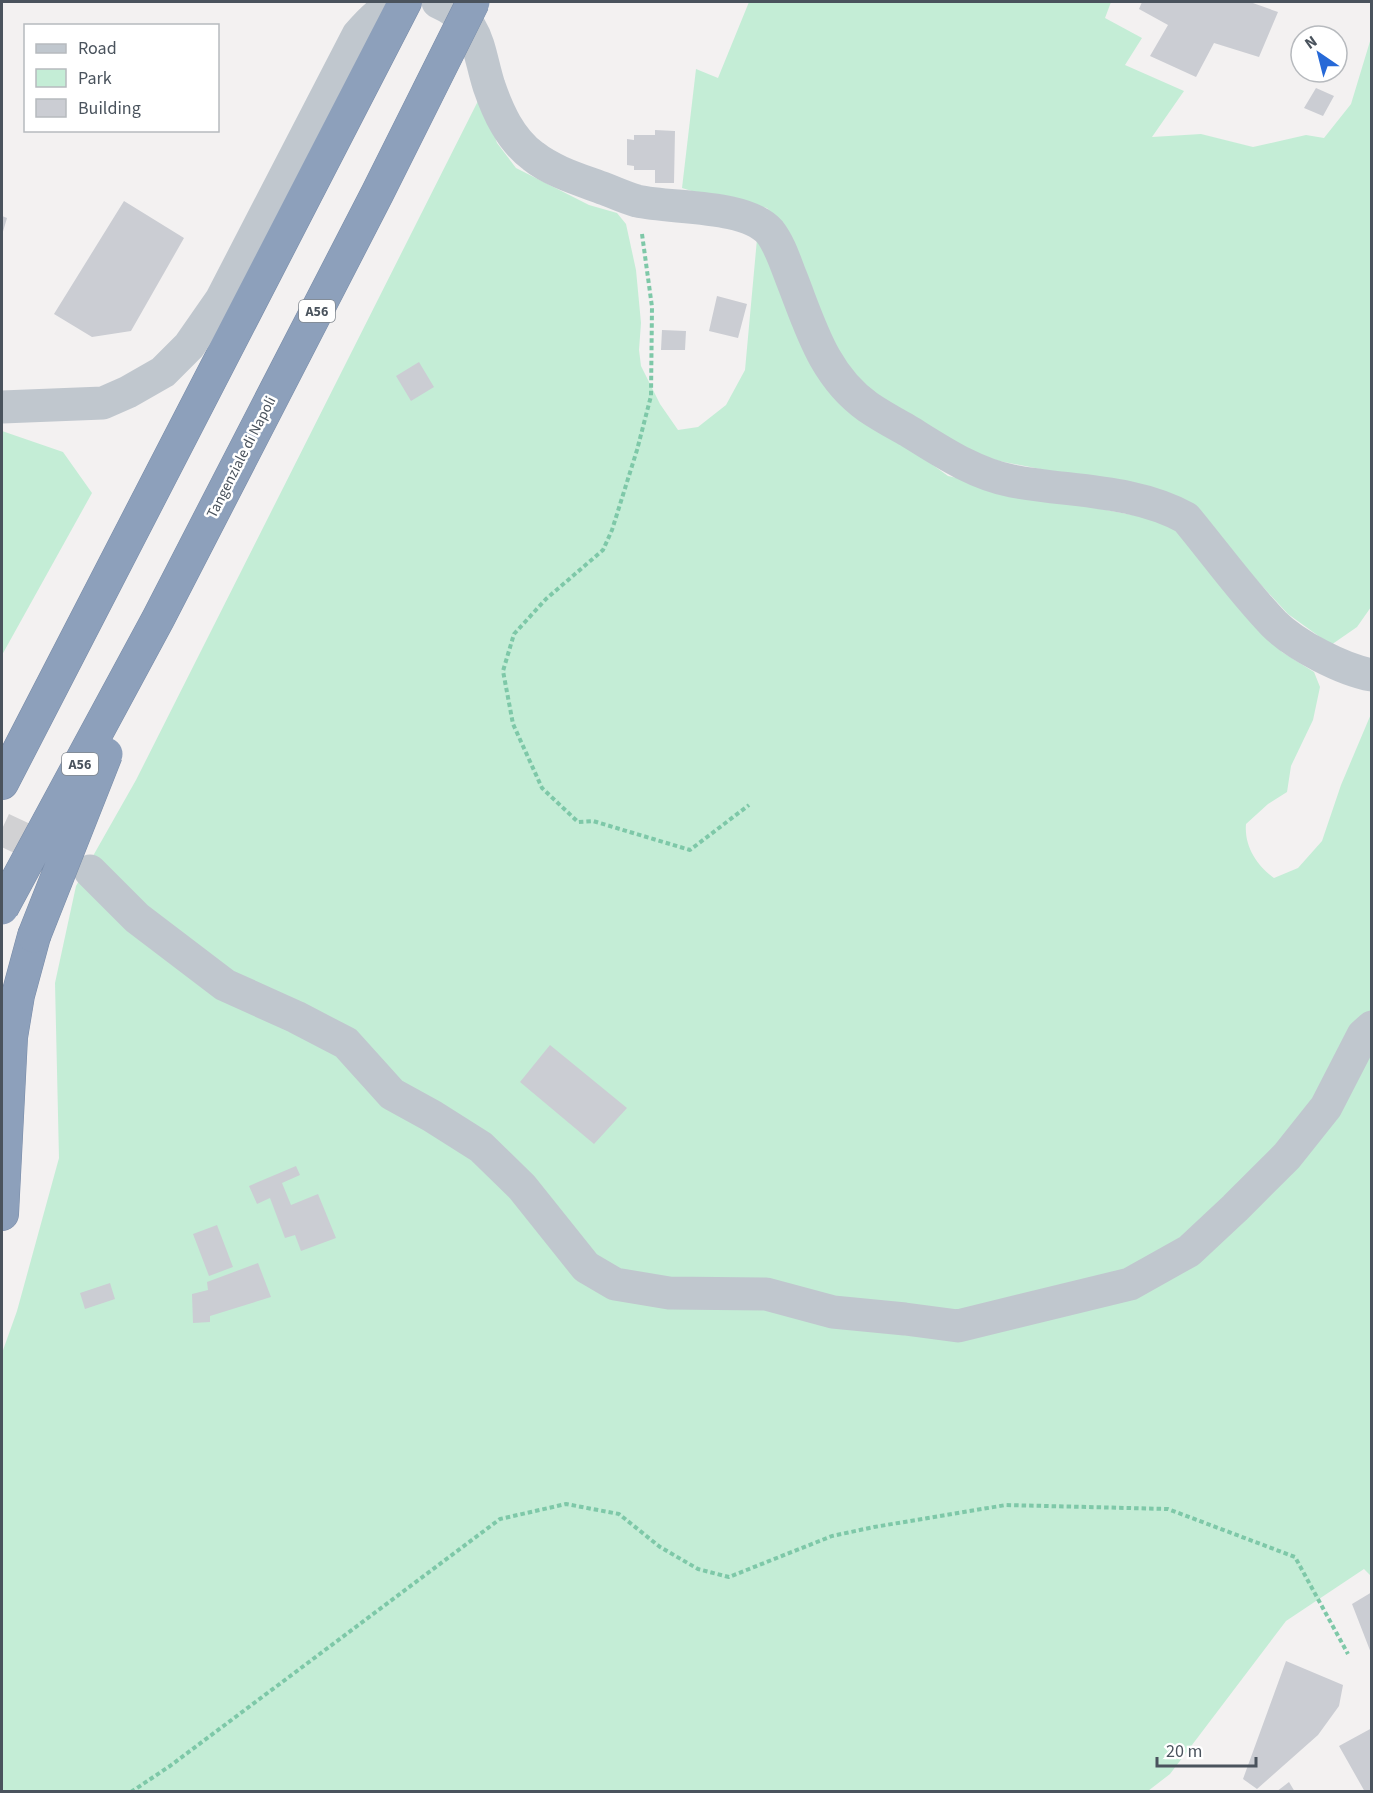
<svg xmlns="http://www.w3.org/2000/svg" width="1373" height="1793" font-family="'Source Sans 3',sans-serif">
<rect width="100%" height="100%" fill="#f3f1f1"/>
<path fill="#c4edd6" d="M749,2H1111L1105,18L1142,38L1125,65L1184,91L1152,137L1201,134L1253,147L1306,135L1324,138L1351,104L1371,38V607L1357,627L1331,645L1288,614L1192,510L1117,484L999,461L958,448L883,403L846,368L818,309L789,235L767,208L708,196L682,188L696,69L718,78Z
M481,95L497,143L516,168L589,205L617,213L626,224L636,270L641,323L639,350L641,366L660,404L678,430L698,427L726,405L745,370L757,239L849,404L948,476L1059,501L1159,520L1179,527L1282,652L1314,672L1320,687L1313,720L1291,766L1287,792L1268,804L1246,824C1244,846 1257,866 1274,878L1298,868L1322,841L1341,785L1371,714V1576L1364,1569L1286,1621L1170,1774L1148,1791H2V1353L17,1311L59,1158L55,983L76,886L136,780Z
M2,431L63,452L92,493L2,655Z"/>
<path fill="#cbcdd3" d="M1142,2H1250L1278,12L1259,57L1214,43L1196,77L1150,56L1168,25L1139,9Z
M1316,88L1334,96L1323,116L1304,108Z
M655,130L675,131L674,183H655V170H634V166L627,165V139L634,140V135H655Z
M124,201L184,238L131,331L92,337L54,314Z
M2,216L7,218L2,235Z
M717,296L747,304L738,338L709,331Z
M662,330L686,331L685,350H661Z
M419,362L434,387L411,401L396,376Z
M550,1045L627,1108L594,1144L520,1082Z
M296,1166L300,1175L282,1183L291,1205L318,1194L336,1238L301,1251L295,1235L285,1238L270,1198L257,1204L249,1186Z
M217,1225L233,1267L209,1276L193,1234Z
M258,1263L271,1297L210,1316V1322L193,1323L192,1294L208,1290L207,1282Z
M110,1283L115,1299L85,1309L80,1293Z
M1372,1592V1653H1371L1352,1604Z
M1286,1661L1343,1685L1339,1706L1318,1735L1257,1789L1243,1779Z
M1372,1728V1792H1365L1339,1746Z
M1289,1782L1295,1792H1276Z"/>
<g fill="none" stroke-linecap="round" stroke-linejoin="round">
<path stroke="#d1d1d3" stroke-width="33" stroke-dasharray="33 16" stroke-linecap="butt" d="M2,829L62,857"/>
<defs>
<path id="motorway" d="M2,783L405,2
M2,1214L11,1037L18,995L34,936"/>
</defs>
<use href="#motorway" stroke="#788ba7" stroke-width="34"/>
<path stroke="#7ec8a8" stroke-width="4" stroke-dasharray="4.5 3" stroke-linecap="butt" d="M642,234L652,307L651,396L637,450L612,530L603,550L546,599L514,634L503,671L513,724L542,788L578,822L593,821L690,850L749,805
M131,1792L170,1766L500,1519L566,1504L619,1514L660,1547L698,1569L729,1577L832,1536L874,1527L1006,1505L1168,1509L1295,1557L1348,1654"/>
<path stroke="#c0c7ce" stroke-width="33" d="M438,2C480,20 477,48 489,86C498,112 510,139 533,156C553,172 581,180 605,189C615,193 626,198 637,201C673,209 746,204 770,232C780,245 785,262 791,277C810,325 823,375 868,407C881,416 896,424 910,432C942,452 975,474 1012,481C1070,492 1133,489 1186,518C1215,553 1243,592 1274,624C1295,645 1343,670 1372,675
M2,407L103,403L128,392L163,372L189,346L221,300L358,35C370,21 384,6 403,2
M90,871L137,918L225,985L296,1017L346,1043L392,1094L432,1116L481,1147L522,1187L586,1267L615,1284L669,1293L766,1294L833,1312L905,1319L958,1326L1130,1284L1189,1251L1235,1208L1287,1156L1326,1107L1363,1035L1372,1027"/>
<use href="#motorway" stroke="#8da0bb" stroke-width="33"/>
<defs>
<path id="motorway-bridge" d="M2,908L158,619L377,194L473,2
M34,936L106,754"/>
</defs>
<use href="#motorway-bridge" stroke="#788ba7" stroke-width="34" stroke-linecap="butt"/>
<use href="#motorway-bridge" stroke="#8da0bb" stroke-width="33"/>
</g>
<g text-anchor="middle" stroke-width="5" stroke-linejoin="round" paint-order="stroke">
<g fill="#fff" stroke="#80878e" stroke-width="1.5">
<rect x="299" y="300" width="36" height="22" rx="4.5"/>
<rect x="62" y="753" width="36" height="22" rx="4.5"/>
</g>
<g font-size="14" font-weight="bold" fill="#4a535d">
<text x="317" y="316">A56</text>
<text x="80" y="769">A56</text>
</g>
<g font-size="15" fill="#4a535d" stroke="#fff">
<text transform="translate(241 457) rotate(-63)" y="5">Tangenziale di Napoli</text>
</g>
</g>
<rect width="1373" height="1793" fill="none" stroke="#4a535d" stroke-width="6"/>
<rect x="24" y="24" width="195" height="108" fill="#ffffff" stroke="#b7babe" stroke-width="1.5"/>
<rect x="36" y="44" width="30" height="9" fill="#c0c7ce" stroke="#b7babe" stroke-width="1.5"/>
<text x="78" y="54" font-size="18" fill="#4a535d">Road</text>
<rect x="36" y="69" width="30" height="18" fill="#c4edd6" stroke="#b7babe" stroke-width="1.5"/>
<text x="78" y="84" font-size="18" fill="#4a535d">Park</text>
<rect x="36" y="99" width="30" height="18" fill="#cbcdd3" stroke="#b7babe" stroke-width="1.5"/>
<text x="78" y="114" font-size="18" fill="#4a535d">Building</text>
<g transform="translate(1319 54) rotate(325)"><circle r="28" fill="#ffffff" stroke="#b7babe" stroke-width="1.5"/>
<path d="M0-4.5L10 22L0 15L-10 22Z" fill="#2769d7"/>
<text y="-9" font-size="16" font-weight="bold" text-anchor="middle" fill="#4a535d">N</text>
</g>
<path d="M1157 1757v9h99v-9" fill="none" stroke="#4a535d" stroke-width="3"/>
<text x="1166" y="1757" font-size="18" fill="#4a535d" stroke="#ffffff" stroke-width="4.5" paint-order="stroke">20 m</text>
</svg>
